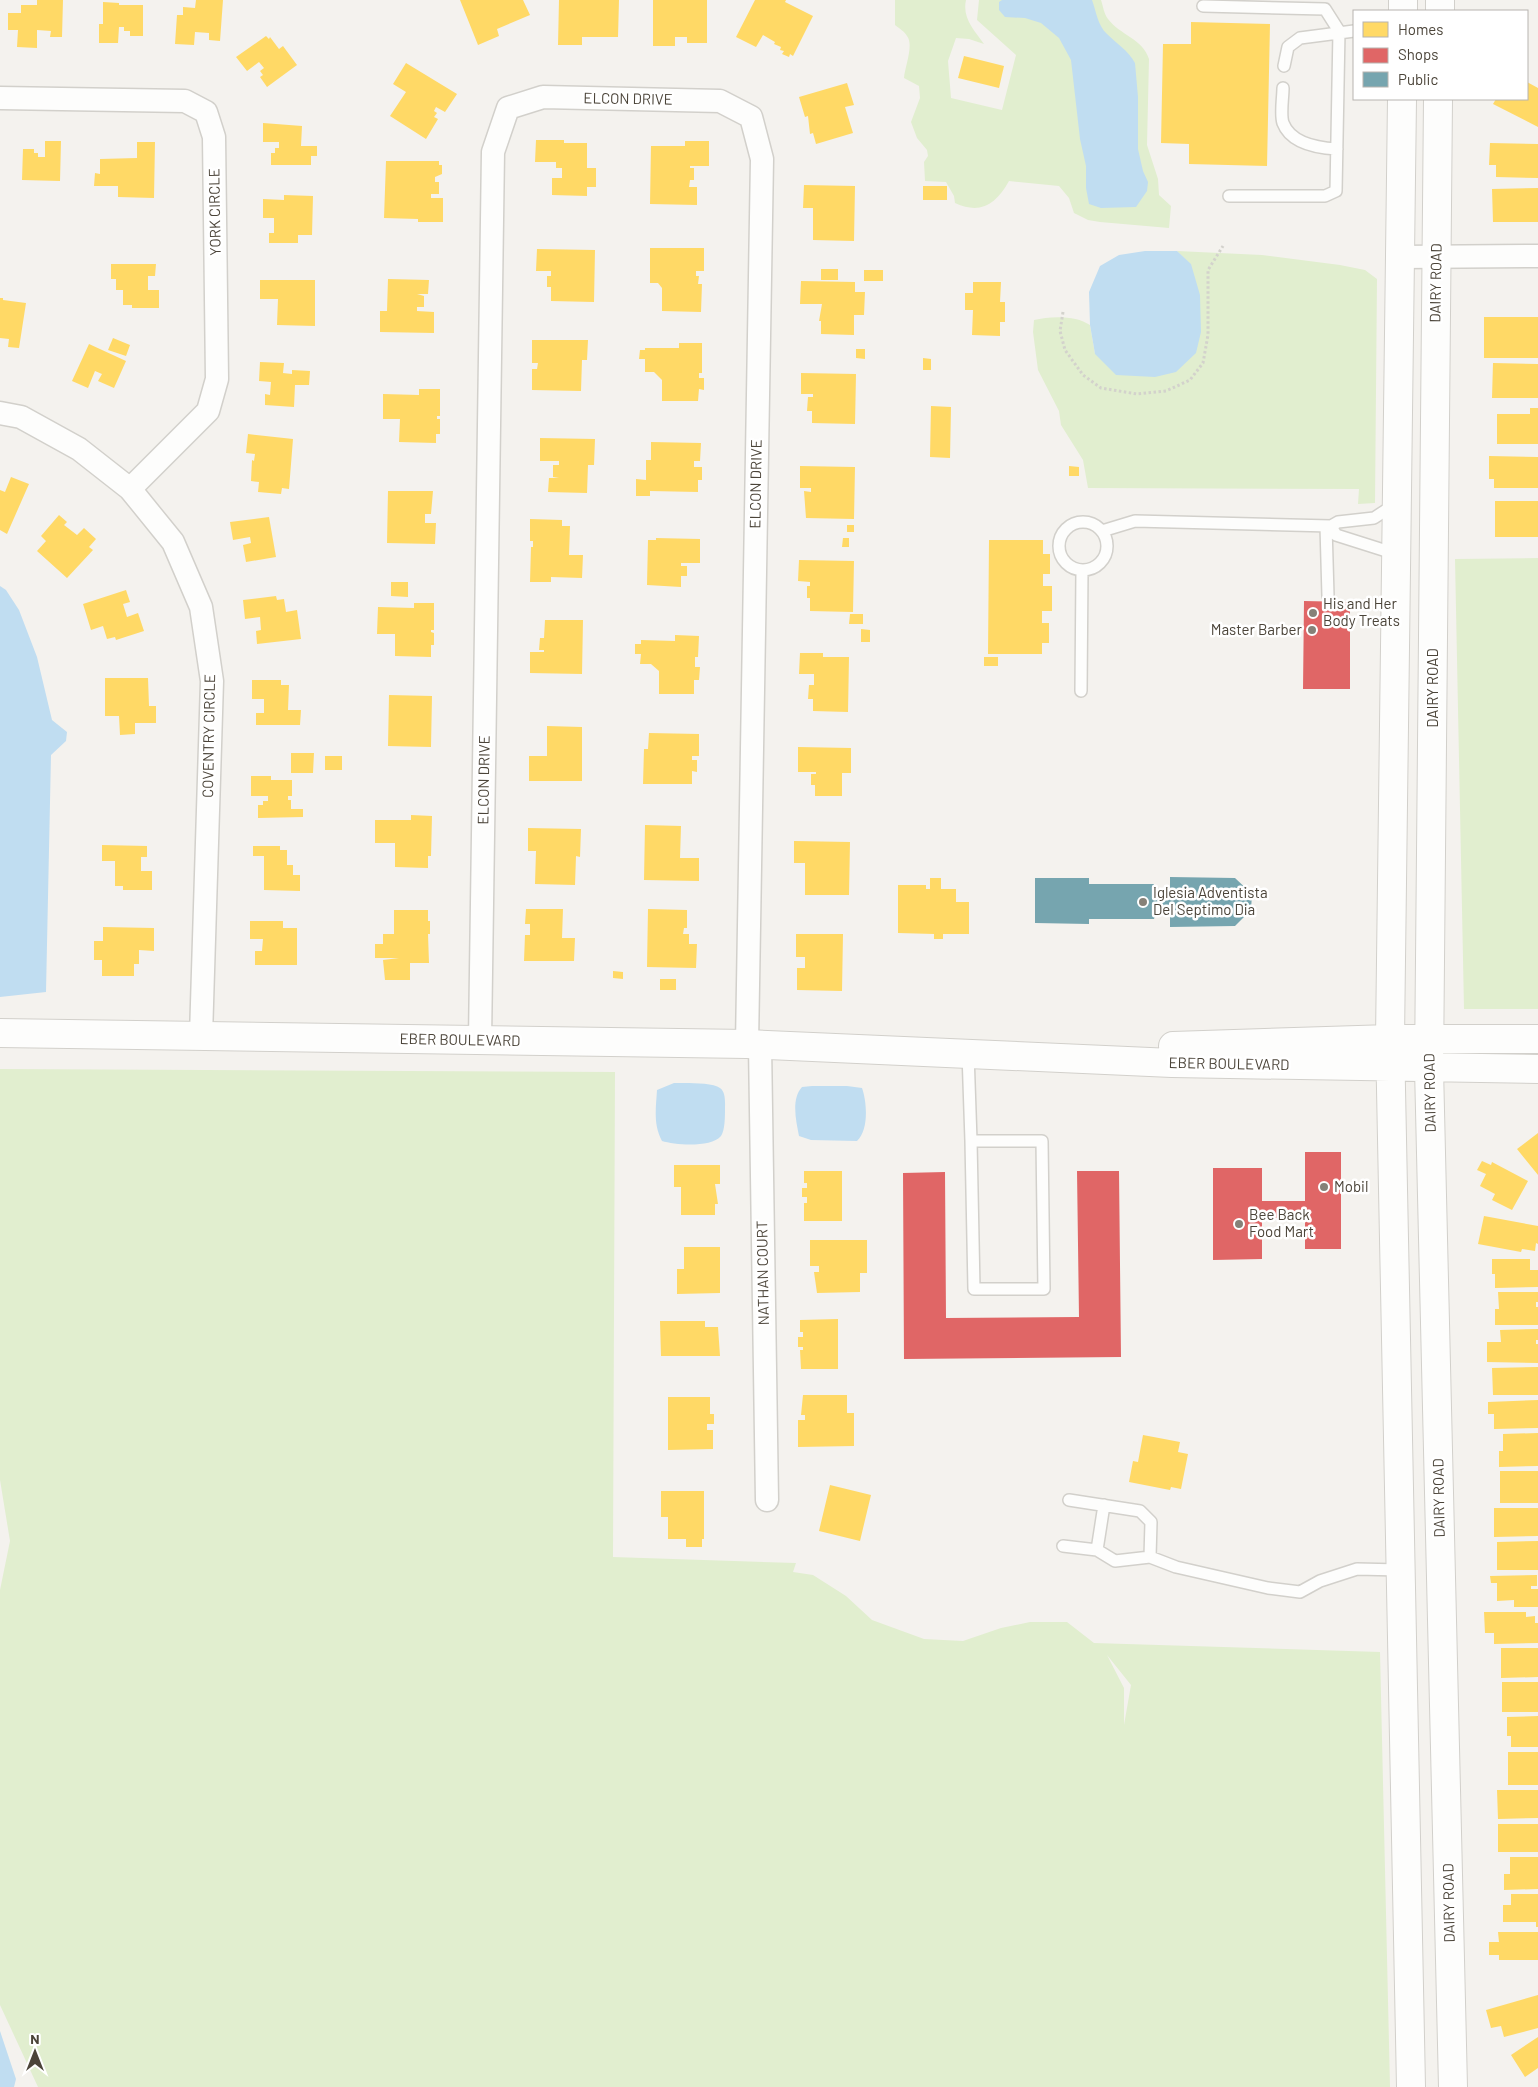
<svg xmlns="http://www.w3.org/2000/svg" width="1538" height="2087" font-family="Barlow,sans-serif">
<rect width="100%" height="100%" fill="#f4f2ee"/>
<path fill="#e1eecf" fill-rule="evenodd" d="M895,0H966C962,18 974,30 984,44L969,39L956,38L948,61L951,98L1002,110L1016,55L977,20L979,0H1101C1103,6 1104,14 1108,19C1120,35 1143,39 1149,59L1147,145L1158,179L1159,195L1171,206L1169,228L1100,222L1088,220L1074,213L1069,198L1059,186L1009,181C996,204 981,215 955,203L954,196L946,182L925,181L924,162L928,156L927,150L917,138L911,122L920,98L919,86L904,78C905,66 914,45 907,36C905,32 899,28 895,25Z
M1177,251L1262,255L1340,265L1365,270L1377,279L1375,503L1358,504L1359,489L1088,488L1083,460L1061,425L1059,411L1038,370L1033,332L1034,320C1050,316 1076,315 1090,325L1095,354L1191,265Z
M1538,558V1009H1464L1455,559Z
M0,1069L615,1072L613,1557L796,1563L793,1572L813,1575L846,1596L872,1620L924,1639L963,1641L1001,1628L1030,1622H1067L1094,1643L1380,1652L1390,2087H38L0,2005V1590L10,1541L0,1480ZM1107,1655L1131,1685L1124,1725V1688Z"/>
<path fill="#c0ddf1" d="M1002,0H1092C1096,11 1098,26 1107,34C1117,44 1128,50 1135,63L1138,97V149L1143,171L1148,182L1147,191L1136,207L1101,208L1089,204L1086,188V166L1080,139L1071,60L1059,38L1041,23L1025,18L1005,17L999,10V2Z
M1145,251H1177L1191,264L1200,295L1201,332L1196,353L1176,372L1155,377L1116,375L1095,354L1090,325L1089,292L1100,266L1119,255Z
M0,586L6,590L19,610L37,657L52,720L67,732L66,741L51,755L46,992L0,997Z
M674,1083C684,1083 712,1082 720,1088C726,1092 725,1103 725,1109C725,1117 725,1130 721,1136C711,1148 675,1145 662,1141C653,1124 656,1108 657,1090Z
M812,1086H847L862,1088C867,1102 869,1130 857,1141L811,1140L799,1136C796,1121 791,1099 802,1087Z
M0,2031L16,2079L14,2087H0Z"/>
<path fill="#ffd966" d="M37,0H63L62,37H50L51,31L37,30V48L17,47L18,30H8V13H21V5H37Z
M196,0H223L220,41L209,40V33L195,32L194,45L175,44L177,15H183V7L195,8Z
M460,0H523L530,15L497,29L499,36L478,45Z
M559,0H619L618,37H582V45H558Z
M653,0H707V43H687V37H675V46H653Z
M755,0H786L785,2L813,16L793,56L790,54L789,57L782,54L784,51L780,50L781,47L774,44L775,42L763,35L756,47L736,37Z
M103,2L119,3V5H143V36H130V31H124V27H119L118,43H99V24H103Z
M1191,22L1270,24L1267,166L1189,164V144L1161,143L1163,44H1191Z
M266,36L269,39L270,37L279,49L283,46L297,65L267,87L260,77L263,75L260,71L264,68L259,62L247,71L236,57Z
M964,56L1004,66L999,88L958,78Z
M406,63L457,94L445,112L436,107L434,111L437,113L434,117L438,119L426,139L390,116L406,92L393,84Z
M1527,82L1538,88V127L1493,104L1496,99H1527Z
M847,83L854,105L845,107L853,133L816,144L813,133L810,134L808,116L805,117L799,97Z
M263,123L302,126L301,146H317V156H311V165H271V153H275V148H279V142H263Z
M536,140H564V143H587V168H596V187H587V196L552,195V178H562V168H556V162H535Z
M45,141H61L60,181L22,180L23,149H34V153H38V157H45Z
M685,141H709V166H690V168H694V180H690L689,187H697V205L650,204L651,146H685Z
M137,142H155L154,198L118,197V186H94L95,173L100,174V159L137,158Z
M1490,143L1538,144V178L1496,177V165H1489Z
M386,161H439V165H442V174L435,177V182H439V194H431V198H443V222H418V219L384,218Z
M804,185L855,186L854,241L813,240V208H803Z
M923,186H947V200H923Z
M1538,188V222H1493L1492,189Z
M284,195L313,196L312,235H298V243H269V233H274V218H263V199L284,200Z
M650,248H704V271H696V276H699L698,284H702L701,312L662,311V288L658,283H650Z
M537,249L595,250L594,302L551,301V287H547V276H551V271H536Z
M111,264H156L155,276H148V290H159V308H132V305H123V290H116V279H111Z
M821,269H838V280H821Z
M864,270H883V281H864Z
M388,279L429,280L428,294H417L424,296V307H417V311L434,312V333L380,332V311H387Z
M260,280H315V326L277,325L278,299H260Z
M801,281L855,282V292H865L864,315H854V335L821,334V321H819L822,304H800Z
M973,282H1001L1000,302H1005V322H1000V336L972,335L973,310H965V293H973Z
M0,298H3V300L26,303L19,348L8,347L9,339L0,338Z
M1484,317H1538V358H1484Z
M113,338L130,345L126,356L108,350Z
M532,340H588L587,360H582L581,391L532,390V369H537L538,363H532Z
M679,343H702V373H699V378H704V390L699,389L698,401H662V380L654,372H645V359H639L640,350H645V348H679Z
M89,344L126,361L114,388L98,381L102,374L95,371L88,388L72,381Z
M856,349H865V359L856,358Z
M923,358L931,359V370H923Z
M260,362L284,363L283,373L292,374V370L310,371L309,385H295L294,407L265,405V394L270,395L271,382L259,381Z
M1493,363L1538,364V398H1492Z
M801,373L856,374L855,424L812,423V411H807L808,397H813V394H801Z
M419,389H440V416H437V419H440V434H436V443L399,442L400,419H383V394L419,395Z
M931,406L951,407L950,458L930,457Z
M1530,408H1538V444H1497V414H1530Z
M248,434L293,439L289,489L282,488L281,494L258,492L259,482L251,481L252,460L254,461L255,454L246,453Z
M540,438L595,439L594,465H588L587,493L548,492L549,478H559L553,477V465H559V461H540Z
M651,442L701,443L700,461H694V467H702V480H698V492L650,491V496H636V479L646,480V460H651Z
M1489,456L1538,457V488H1494V479H1489Z
M800,466L855,467L854,519L806,518L804,491L811,492V488H800Z
M1069,466L1079,467V476H1069Z
M11,477L29,484L7,534L0,530V490L5,492Z
M388,491H433L431,514H425V523H436L435,544L387,543Z
M1495,501H1538V537H1495Z
M59,515L67,522L64,525L77,535L84,528L96,539L89,547L93,550L67,578L37,551L46,541L41,536Z
M269,517L276,557L246,562L243,545L251,543L250,537L233,540L230,522Z
M530,519L562,520V526H570L569,555H583L582,578L551,577V582H530L531,547H533V541H530Z
M847,525H854V532H847Z
M656,538L700,539V563H681V566H687V576H681V587L647,585L648,540H656Z
M843,538H849V547H842Z
M989,540H1043V554H1050V574H1043V586H1052V611H1042V623H1049V643H1042V654H988Z
M799,560L854,561L853,612L810,611V598H807V586H810V582L798,581Z
M391,582H408V597L391,596Z
M126,590L130,602L123,604L127,617L138,613L144,631L116,640L115,637L107,639L103,626L91,630L83,604Z
M276,596L277,600L284,599L286,612L297,610L301,639L257,644L256,631L261,630L260,617L245,619L243,600Z
M414,603H434V630H431V632L434,633V645H431V657L395,656V634H377L378,607L414,608Z
M850,614H863V624H849Z
M545,620H583L582,674L530,673V652H544V650H539L540,638H544Z
M861,629L870,630V642H861Z
M675,635L699,636L698,657H695V667H700L699,680H694V694H659V671L651,664H640L641,654H635V644H641V640L675,641Z
M800,653H823V657H849L848,712L813,711V699H808L809,685H814V674H799Z
M984,657H998V666H984Z
M105,678H148L149,706H156V723H135V734L120,735L119,716H105Z
M252,680H281V685H289L288,710H301L300,725H256V713H264V699H252Z
M389,695L432,696L431,747L388,746Z
M547,726L582,727V781H529V756H547Z
M649,733L699,734V756H692V760H697V772L692,771V784H643L644,749H648Z
M798,747L851,748V773H842V796H815V785H811V774H816V772H798Z
M291,753H314L313,773H291Z
M325,756H342V770H325Z
M251,776H271V780H292V796H288V800H291V809H303V817L258,818V805H263V801H268V796H251Z
M411,815L432,816L431,856H428V868L395,867V843H375V820H411Z
M645,825L681,826L680,858H699V881L644,880Z
M528,828L581,829L580,857L576,856L575,885L535,884L536,851H528Z
M794,841L850,842L849,895H805V863H794Z
M102,845L147,846V857H141V871H152V890H123V886H115V861H102Z
M253,846H280V850H287V865H293V875H300V891L264,890V856H253Z
M930,878H941V889H956V902H969V934H943V939H934V934L898,933V885H926V889H930Z
M526,909H563L562,938H575L574,961H524L525,935H530V924H525Z
M648,909L687,910V928H684L683,934H689V944H697L696,968L647,967Z
M394,910H428V921H430V934H428L429,963H410V980H385L383,960L399,958H375V944H383V934H394Z
M250,921H283V928H297V965H255V951H262L263,939H250Z
M103,927L154,928V951L139,950V964H134V976H102V960H94V941H103Z
M796,934H843L842,991L797,990V968H805V957H796Z
M613,971L623,972V979L613,978Z
M660,979H676V990H660Z
M1538,1133V1175L1517,1149Z
M1482,1161L1491,1165L1492,1162L1528,1181L1512,1210L1492,1200L1495,1194L1480,1186L1486,1174L1477,1170Z
M674,1165H720V1184H715L718,1204H715V1215H681V1187H674Z
M804,1171H842V1221H804V1203H807V1197H802V1188H807V1183H804Z
M1484,1216L1538,1226V1244L1536,1243L1535,1251L1522,1249L1521,1252L1478,1244Z
M810,1240H867V1273H860V1292L817,1293L814,1272H819V1266H810Z
M684,1247H720V1293L677,1294V1269H684Z
M1492,1259H1530V1270H1538V1287L1495,1288V1274H1492Z
M1498,1292H1538V1302H1536V1307H1538V1325H1495V1309H1499Z
M838,1319V1369H801L800,1350H803V1347H798V1337H803V1332H800V1320Z
M660,1321H705V1327H718L720,1356H661Z
M1538,1329V1340H1536V1344H1538V1363L1487,1362V1342H1501L1500,1330Z
M1538,1367V1395H1493L1492,1368Z
M803,1395H847V1413H854V1446L798,1447V1420H805V1415H801Z
M668,1397H710V1414H714V1424H707V1430H713V1449L668,1450Z
M1538,1400V1428L1494,1429V1414H1488V1402Z
M1538,1433V1466L1499,1467V1451H1503V1434Z
M1143,1435L1180,1442L1178,1452L1188,1454L1181,1489L1171,1487L1170,1490L1129,1482L1133,1461L1138,1462Z
M1500,1471H1538V1503H1500Z
M830,1485L871,1495L860,1541L819,1531Z
M661,1491H704V1539H702V1547H686V1539H668V1517H661Z
M1494,1508H1538V1536L1494,1537Z
M1538,1541V1570H1497V1542Z
M1537,1575V1586H1531V1589H1538V1607H1514V1600L1497,1601V1583H1491L1490,1576Z
M1484,1612H1526V1617L1535,1616V1623H1538V1643L1494,1644V1633H1485Z
M1501,1648H1538V1677L1501,1678Z
M1502,1682H1538V1712H1502Z
M1538,1716V1747H1511V1736H1507V1717Z
M1508,1752H1538V1785H1508Z
M1497,1790H1538V1818L1498,1819Z
M1498,1824H1538V1852H1498Z
M1510,1857H1538V1889L1504,1890V1874H1510Z
M1511,1894H1538V1927H1536V1922H1503V1905H1511Z
M1498,1932H1538V1960H1499V1955H1489V1942H1499Z
M1538,1995V2028L1504,2037L1501,2026L1491,2028L1486,2010Z
M1538,2037V2068L1525,2077L1511,2055Z"/>
<path fill="#e06666" d="M1304,601L1350,602V689H1303Z
M1305,1152H1341V1249H1305V1218H1262V1259L1213,1260V1168H1262V1201H1305Z
M1077,1171H1119L1121,1357L904,1359L903,1173L945,1172L946,1318L1079,1317Z"/>
<path fill="#76a5af" d="M1170,877L1235,878L1252,894L1251,910L1235,926L1170,927V916H1155L1154,919H1089V924L1035,923V878H1089V884H1154V888H1170Z"/>
<g fill="none" stroke-linecap="round" stroke-linejoin="round">
<defs>
<path id="service" d="M1203,6L1325,9L1339,31L1336,191L1325,196H1229
M1284,66L1288,47L1300,38L1354,31
M1283,88C1283,98 1280,114 1283,123C1291,144 1318,148 1337,149
M1394,505L1374,518L1338,522L1331,526L1336,535L1396,554
M1059 546a24 24 0 1 1 48 0a24 24 0 1 1-48 0Z
M1326,526L1328,596
M1102,531L1135,521L1331,526
M1081,691L1082,570
M968,1053L971,1141H1042L1044,1289H974L971,1141
M1069,1500L1140,1511L1151,1522L1150,1557L1176,1567L1268,1588L1300,1592L1320,1581L1357,1569L1400,1570
M1063,1546L1097,1550L1115,1561L1150,1557
M1097,1550L1104,1505"/>
<path id="minor" d="M0,98L185,101L206,112L214,137L217,379L208,411L130,489
M1400,257L1538,256
M0,413L21,417L79,449L130,489L173,542L201,607L212,681L201,1036
M480,1040L493,152L508,108L543,97L720,101L751,117L762,159L747,1044
M760,1045L767,1500"/>
<path id="tertiary" d="M1403,11V0
M1440,11V0
M1402,99L1390,1039L1411,2087
M1438,99L1429,1068L1453,2087
M0,1033L747,1044L1172,1063L1538,1069
M1173,1046L1390,1039H1538"/>
</defs>
<use href="#service" stroke="#d2d0cb" stroke-width="14"/>
<use href="#minor" stroke="#d2d0cb" stroke-width="25"/>
<use href="#tertiary" stroke="#d2d0cb" stroke-width="30"/>
<path stroke="#d3d2cc" stroke-width="3" stroke-dasharray="2.5 2.5" stroke-linecap="butt" d="M1063,312L1060,331L1065,350L1083,375L1101,388L1137,394L1166,391L1190,380L1203,363L1208,335V270L1223,246"/>
<use href="#service" stroke="#fdfdfc" stroke-width="11"/>
<use href="#minor" stroke="#fdfdfc" stroke-width="22"/>
<use href="#tertiary" stroke="#fdfdfc" stroke-width="28"/>
</g>
<g fill="#868178" stroke="#fff" stroke-width="2">
<circle cx="1313" cy="613" r="5"/>
<circle cx="1312" cy="630" r="5"/>
<circle cx="1143" cy="902" r="5"/>
<circle cx="1324" cy="1187" r="5"/>
<circle cx="1239" cy="1224" r="5"/>
</g>
<g text-anchor="middle" stroke-width="5" stroke-linejoin="round" paint-order="stroke">
<g font-size="15" fill="#4b4439" stroke="#fff">
<text transform="translate(628 99) rotate(1)" y="5">ELCON DRIVE</text>
<text transform="translate(215 212) rotate(-91)" y="5">YORK CIRCLE</text>
<text transform="translate(1436 283) rotate(-89)" y="5">DAIRY ROAD</text>
<text transform="translate(756 484) rotate(-89)" y="5">ELCON DRIVE</text>
<text transform="translate(1433 688) rotate(-90)" y="5">DAIRY ROAD</text>
<text transform="translate(209 736) rotate(-89)" y="5">COVENTRY CIRCLE</text>
<text transform="translate(484 780) rotate(-89)" y="5">ELCON DRIVE</text>
<text transform="translate(460 1040) rotate(1)" y="5">EBER BOULEVARD</text>
<text transform="translate(1229 1064) rotate(1)" y="5">EBER BOULEVARD</text>
<text transform="translate(1430 1093) rotate(-91)" y="5">DAIRY ROAD</text>
<text transform="translate(763 1273) rotate(-91)" y="5">NATHAN COURT</text>
<text transform="translate(1439 1498) rotate(-91)" y="5">DAIRY ROAD</text>
<text transform="translate(1449 1903) rotate(-91)" y="5">DAIRY ROAD</text>
</g>
<g font-size="15" fill="#4b4439" stroke="#fff" text-anchor="start">
<text x="1323" y="609">His and Her<tspan x="1323" dy="17">Body Treats</tspan></text>
<text x="1302" y="635" text-anchor="end">Master Barber</text>
<text x="1153" y="898">Iglesia Adventista<tspan x="1153" dy="17">Del Septimo Dia</tspan></text>
<text x="1334" y="1192">Mobil</text>
<text x="1249" y="1220">Bee Back<tspan x="1249" dy="17">Food Mart</tspan></text>
</g>
</g>
<rect x="1353" y="10" width="175" height="90" fill="#ffffff" stroke="#b7b4b0"/>
<rect x="1363" y="22" width="25" height="15" fill="#ffd966" stroke="#b7b4b0"/>
<text x="1398" y="35" font-size="15" fill="#4b4439">Homes</text>
<rect x="1363" y="48" width="25" height="15" fill="#e06666" stroke="#b7b4b0"/>
<text x="1398" y="60" font-size="15" fill="#4b4439">Shops</text>
<rect x="1363" y="72" width="25" height="15" fill="#76a5af" stroke="#b7b4b0"/>
<text x="1398" y="85" font-size="15" fill="#4b4439">Public</text>
<g transform="translate(35 2052)" stroke="#ffffff" stroke-width="4" paint-order="stroke">
<path d="M0-4L9 19L0 12L-9 19Z" fill="#4b4439"/>
<text y="-8" font-size="14" font-weight="bold" text-anchor="middle" fill="#4b4439">N</text>
</g>
</svg>
